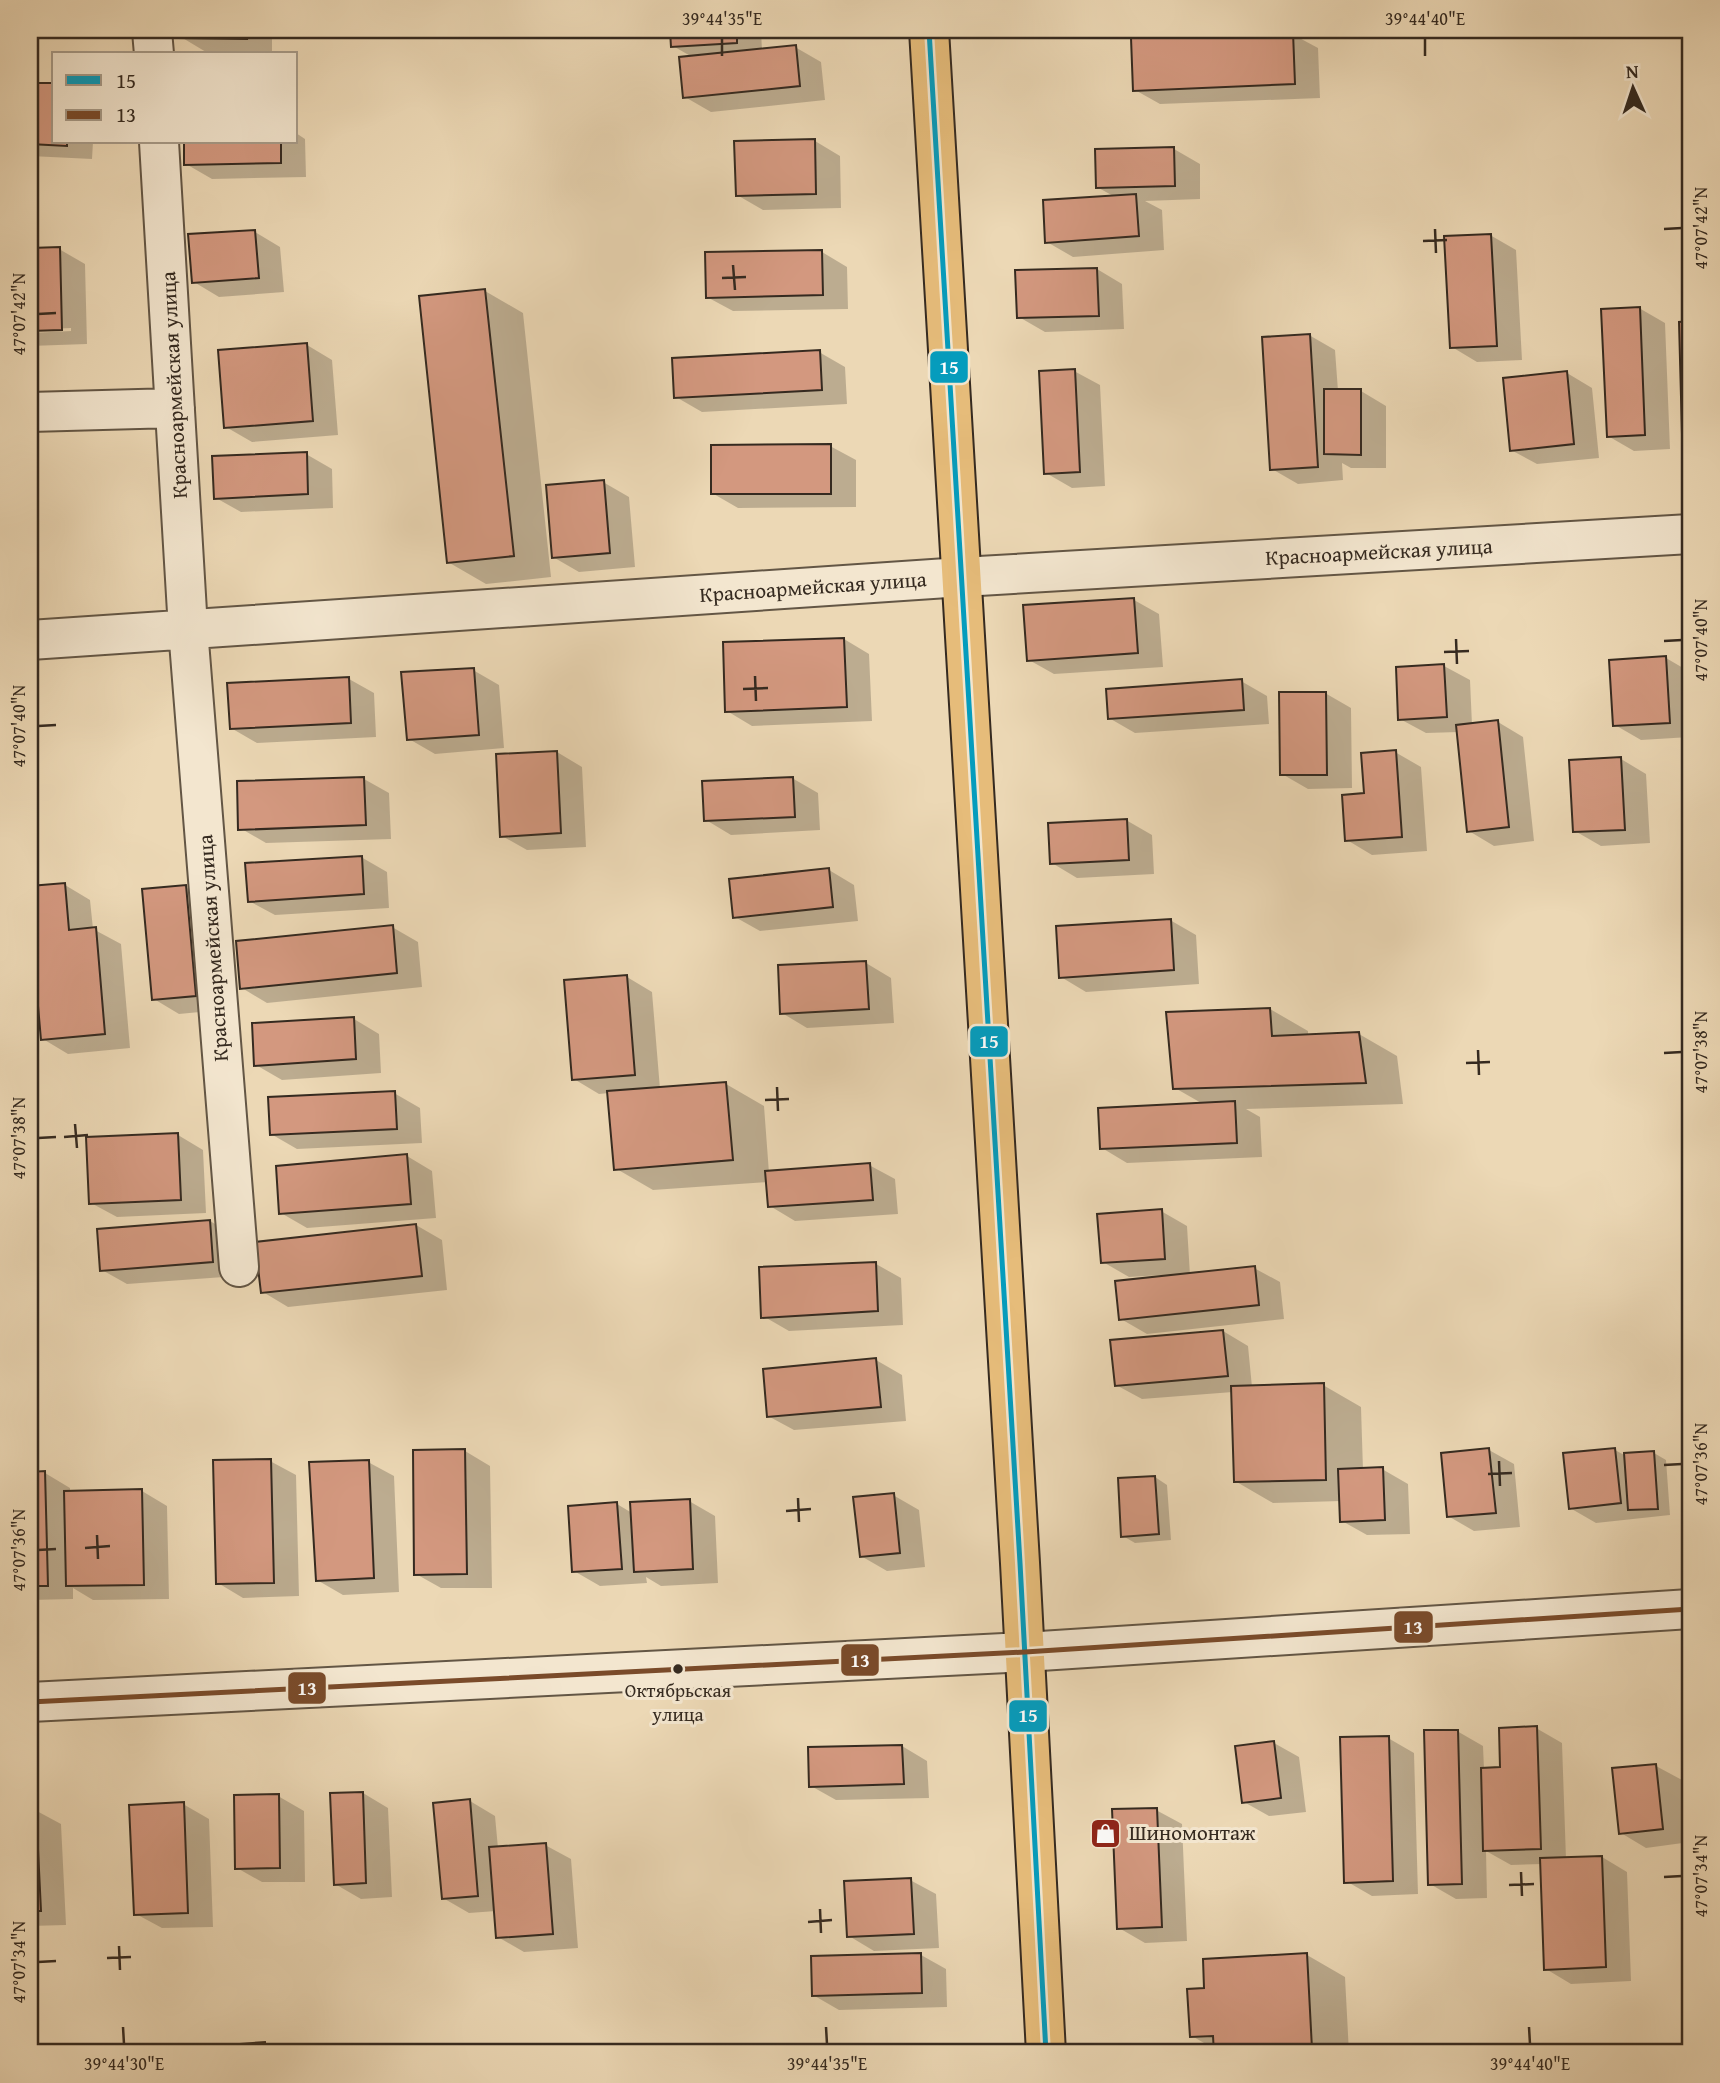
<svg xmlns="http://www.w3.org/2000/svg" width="1720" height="2083" font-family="'Gentium Book Plus',serif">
<rect width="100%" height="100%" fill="#ecd8b5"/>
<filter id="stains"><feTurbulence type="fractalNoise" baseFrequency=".00286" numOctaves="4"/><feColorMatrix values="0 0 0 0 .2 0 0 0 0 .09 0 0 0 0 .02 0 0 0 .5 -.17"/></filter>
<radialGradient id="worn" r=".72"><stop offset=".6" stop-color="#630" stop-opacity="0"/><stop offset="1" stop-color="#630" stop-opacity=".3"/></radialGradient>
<path fill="#0003" d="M181,30H272V52H206L181,37Z
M672,30H761L762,51L795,47L821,62L825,100L711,112L685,97L694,58L673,46Z
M1292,34L1318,48L1320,98L1160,104L1135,90Z
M30,84L54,85V142H93L92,159L30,156Z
M296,133L305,139L306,177L212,179L186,164V142H296Z
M815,141L840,156L841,208L763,210L737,195Z
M1174,149L1200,164V199L1145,201L1162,210L1164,250L1073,257L1047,242L1115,197L1097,187Z
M255,232L280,247L284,292L219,297L194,282Z
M1490,235L1516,250L1522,360L1477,362L1452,347Z
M59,249L85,264L87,344L30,346V333L71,331V328L30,330V250Z
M822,252L847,267L848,309L733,311L707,297Z
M1097,269L1122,284L1124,329L1045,332L1019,317Z
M485,291L523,313L551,577L486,584L448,562Z
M1639,308L1665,323L1670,449L1634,451L1608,436Z
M1681,323H1690V437L1684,433Z
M1309,335L1335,350L1338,391H1361L1386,406V468H1351L1342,463L1343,480L1298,484L1272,469Z
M307,345L332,360L338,435L252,442L226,427Z
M819,352L845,367L847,404L702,412L676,397Z
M1074,371L1100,385L1105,486L1072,488L1046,473Z
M1567,373L1592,388L1599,458L1537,464L1511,450Z
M830,446L856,460V507L738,508L712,493Z
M306,454L332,469L333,508L241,512L216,498Z
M603,482L629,497L635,567L579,572L553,557Z
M1134,600L1159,614L1163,667L1054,674L1029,660Z
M844,639L869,654L872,721L752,726L727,711Z
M1666,658L1690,672V737L1641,740L1615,725Z
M1444,666L1470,680L1472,725L1498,722L1523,737L1534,841L1494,846L1469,831L1459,732L1426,733L1400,719Z
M473,670L499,685L504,748L435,754L409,739Z
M349,679L374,693L376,737L257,743L231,728Z
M1241,681L1267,696L1269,724L1135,733L1109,718Z
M1325,693L1351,708L1352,788L1308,789L1282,774Z
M557,752L582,767L586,847L527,850L502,836Z
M1395,752L1421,767L1427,851L1372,855L1347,840L1366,795Z
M1621,759L1646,774L1650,843L1601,846L1575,831Z
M792,778L818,793L820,830L731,835L706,820Z
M364,779L389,793L391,839L266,843L240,828Z
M1126,820L1152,835L1154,874L1077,878L1052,863Z
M361,857L387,872L389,908L275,915L249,901Z
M829,870L854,885L858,921L760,931L735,917Z
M65,885L90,900L93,929L121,944L130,1048L68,1054L43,1039L42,1031L30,1032V888Z
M185,887L211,901L221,1010L179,1014L154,999Z
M1170,920L1196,935L1199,984L1086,992L1061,977Z
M392,927L418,942L422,987L267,1003L242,988Z
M866,963L891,978L894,1023L807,1028L782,1013Z
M627,977L652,992L660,1089L726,1084L764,1106L769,1173L869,1165L895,1179L898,1214L795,1221L770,1206L768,1182L653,1190L615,1168L609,1093L599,1094L574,1079Z
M1270,1009L1308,1031V1036L1359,1034L1397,1056L1403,1104L1246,1109L1260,1117L1262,1157L1127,1163L1102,1148L1203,1104L1175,1088Z
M354,1019L379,1034L381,1073L282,1080L256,1065Z
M394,1093L420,1108L422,1143L297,1149L271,1134Z
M178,1135L203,1150L206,1213L117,1217L91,1203Z
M407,1156L432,1171L436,1218L307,1228L281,1213Z
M1161,1211L1187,1226L1190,1275L1254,1268L1280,1282L1284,1319L1147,1334L1121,1319L1162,1278V1275L1129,1277L1103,1262Z
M210,1221L235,1236L238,1276L127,1284L102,1270Z
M416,1225L442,1240L447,1290L288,1307L263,1292Z
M876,1264L901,1278L903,1325L789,1331L763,1316Z
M1223,1331L1248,1346L1252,1387L1323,1385L1361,1407L1363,1470L1382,1469L1408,1484L1410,1534L1367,1535L1342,1521L1341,1501L1273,1503L1235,1481L1233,1392L1142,1399L1116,1385Z
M876,1360L902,1375L906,1421L794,1430L768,1416Z
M1489,1450L1514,1464L1520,1527L1474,1531L1448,1516Z
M1615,1450L1626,1456L1654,1453L1666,1460L1670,1515L1596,1523L1570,1508Z
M465,1451L490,1466L492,1588H441L416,1574Z
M270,1461L296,1475L299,1596L243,1598L218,1583Z
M368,1462L394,1476L399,1592L343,1595L317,1580Z
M45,1473L70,1488V1492L142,1491L167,1506L169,1599L93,1600L73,1588V1599L30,1600V1474Z
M1155,1477L1167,1485L1171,1540L1135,1543L1123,1536Z
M893,1495L919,1510L925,1567L887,1571L861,1556Z
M689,1501L715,1516L718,1583L661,1586L646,1577L647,1583L600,1586L574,1571L617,1504L632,1513Z
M1536,1728L1562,1743L1566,1859L1602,1857L1627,1872L1631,1981L1571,1984L1546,1969L1542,1864L1511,1865L1486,1851L1487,1898L1456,1899L1430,1884L1457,1731L1483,1746L1484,1769L1502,1768Z
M1388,1738L1414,1753L1418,1894L1372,1896L1346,1881Z
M1274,1743L1299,1757L1306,1812L1269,1816L1244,1802Z
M902,1746L927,1761L929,1798L836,1800L811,1786Z
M1656,1766L1682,1780L1688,1841L1690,1842L1646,1848L1621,1833Z
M363,1793L388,1808L392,1897L361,1899L335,1884Z
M278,1796L304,1811L305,1882H262L237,1868Z
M470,1801L495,1816L498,1848L545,1845L571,1859L578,1948L524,1952L498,1937L496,1911L469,1913L443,1898Z
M183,1804L209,1819L213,1927L162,1928L136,1914Z
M30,1810H35L61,1824L66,1925L30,1926Z
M1156,1810L1182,1824L1187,1941L1145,1943L1119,1928Z
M910,1880L936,1894L939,1948L874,1951L849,1936Z
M921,1955L946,1969L947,2007L839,2010L813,1995Z
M1307,1955L1345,1977L1349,2053H1216V2050L1192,2036L1206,1989Z
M265,2044L281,2053H216L215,2048Z
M932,2048L941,2053H848Z"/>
<path fill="#d3987f" stroke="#352a20" stroke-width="2" d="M179,30H246L247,39L179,38Z
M670,30H737V43L671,47Z
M1293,32L1295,84L1133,91L1131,38Z
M796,45L800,86L683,98L679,57Z
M30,83H54V142H67V146L30,144Z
M815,139L816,194L736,196L734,141Z
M184,142H281V163L184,165Z
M1174,147L1175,186L1096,188L1095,149Z
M1136,194L1139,236L1045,243L1043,200Z
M255,230L259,278L192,283L188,234Z
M1491,234L1497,346L1450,348L1444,236Z
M60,247L62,330L30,331V248Z
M822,250L823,295L706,298L705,252Z
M1097,268L1099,316L1017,318L1015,270Z
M485,289L514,556L447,563L419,296Z
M1640,307L1645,435L1607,437L1601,309Z
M1690,321V434H1682L1679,322Z
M1310,334L1318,467L1270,470L1262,337Z
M307,343L313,421L224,428L218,350Z
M820,350L822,390L674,398L672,358Z
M1075,369L1080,472L1044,474L1039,371Z
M1567,371L1574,444L1510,451L1503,378Z
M1324,389H1361V455L1324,454Z
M831,444V494H711V445Z
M307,452L308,494L214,499L212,456Z
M604,480L610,553L552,558L546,485Z
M1134,598L1138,653L1027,661L1023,605Z
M844,638L847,707L725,712L723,642Z
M1666,656L1670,723L1613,726L1609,660Z
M1444,664L1447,717L1398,720L1396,667Z
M474,668L479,735L407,740L401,672Z
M349,677L351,723L230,729L227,683Z
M1242,679L1244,710L1108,719L1106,689Z
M1279,692H1326L1327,775H1280Z
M1498,720L1509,827L1467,832L1456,725Z
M1396,750L1402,837L1345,841L1342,795L1364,793L1361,753Z
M557,751L561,833L500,837L496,754Z
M1621,757L1625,830L1573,832L1569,760Z
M364,777L366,825L238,830L237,781Z
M793,777L795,817L704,821L702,781Z
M1127,819L1129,860L1050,864L1048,823Z
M362,856L364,894L248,902L245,863Z
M829,868L833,907L733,918L729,879Z
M65,883L69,930L96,927L105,1034L41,1040L30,915V886Z
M186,885L196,996L152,1000L142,889Z
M1171,919L1174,970L1059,978L1056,926Z
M393,925L397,973L240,989L236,941Z
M866,961L869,1009L780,1014L778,965Z
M627,975L635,1075L572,1080L564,980Z
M1270,1008L1272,1036L1359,1032L1366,1083L1173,1089L1166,1012Z
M354,1017L356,1059L254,1066L252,1023Z
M726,1082L733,1160L614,1170L607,1091Z
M395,1091L397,1129L270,1135L268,1097Z
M1235,1101L1237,1143L1100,1149L1098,1108Z
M178,1133L181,1200L89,1204L86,1137Z
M407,1154L411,1204L279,1214L276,1166Z
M870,1163L873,1200L768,1207L765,1171Z
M1162,1209L1165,1259L1101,1263L1097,1214Z
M210,1220L213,1262L100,1271L97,1229Z
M416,1224L422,1276L261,1293L255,1242Z
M876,1262L878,1311L761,1318L759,1267Z
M1255,1266L1259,1305L1119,1320L1115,1281Z
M1223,1330L1228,1376L1115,1386L1110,1340Z
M876,1358L881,1407L767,1417L763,1369Z
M1324,1383L1326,1480L1234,1482L1231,1386Z
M1684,1440H1690V1505L1689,1506Z
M1489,1448L1496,1513L1447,1517L1441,1453Z
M1615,1448L1621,1503L1569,1509L1563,1453Z
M465,1449L467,1574L414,1575L413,1450Z
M1654,1451L1658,1509L1628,1510L1624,1453Z
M271,1459L274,1583L216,1584L213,1460Z
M369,1460L374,1578L316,1581L309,1462Z
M1383,1467L1385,1520L1340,1522L1338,1469Z
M45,1471L48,1586H30V1472Z
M1155,1476L1159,1534L1121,1537L1118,1478Z
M142,1489L144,1585L66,1586L64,1491Z
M894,1493L900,1553L860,1557L853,1497Z
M690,1499L693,1569L634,1572L630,1502Z
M617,1502L622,1569L572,1572L568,1506Z
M1689,1719H1690V1886H1689Z
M1537,1726L1541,1849L1483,1851L1481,1768L1500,1767L1499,1728Z
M1424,1730H1458L1462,1884L1428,1885Z
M1389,1736L1393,1881L1344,1883L1340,1737Z
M1274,1741L1281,1798L1242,1803L1235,1746Z
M902,1745L904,1784L809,1787L808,1747Z
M1656,1764L1663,1829L1619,1834L1612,1768Z
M363,1792L366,1883L334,1885L330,1793Z
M279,1794L280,1868L235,1869L234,1795Z
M470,1799L478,1896L442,1899L433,1803Z
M184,1802L188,1913L134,1915L129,1805Z
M30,1808H36L41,1911H30Z
M1157,1808L1162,1927L1117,1929L1112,1809Z
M546,1843L553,1934L496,1938L489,1847Z
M1602,1856L1606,1967L1544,1970L1540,1858Z
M911,1878L914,1934L847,1937L844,1881Z
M921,1953L922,1993L812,1996L811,1956Z
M1307,1953L1312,2049L1214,2053L1213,2036L1190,2037L1187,1989L1204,1988L1203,1959Z
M265,2042L266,2053H214V2046Z
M932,2046L933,2053H823Z"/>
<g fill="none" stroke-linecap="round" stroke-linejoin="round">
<defs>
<path id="minor" d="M152,31L154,54
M159,142L188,629L239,1267
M30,412L175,408
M30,640L962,577L1690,534
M30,1702L1025,1652L1690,1609"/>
<path id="major" d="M929,30L1020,1563L1046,2053"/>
</defs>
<use href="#minor" stroke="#635645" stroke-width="42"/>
<use href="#major" stroke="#352a20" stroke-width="42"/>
<use href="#minor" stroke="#f3e6cf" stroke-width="38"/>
<use href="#major" stroke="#e6bc7a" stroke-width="38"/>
<defs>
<path id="bus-1" d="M929,30L1020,1563L1046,2053"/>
<path id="bus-2" d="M30,1702L1025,1652L1690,1609"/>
</defs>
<use href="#bus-1" stroke="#f3e6cf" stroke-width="10"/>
<use href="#bus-2" stroke="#f3e6cf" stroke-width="10"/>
<use href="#bus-1" stroke="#059cbd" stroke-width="5"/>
<use href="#bus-2" stroke="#7a4b2a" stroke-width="5"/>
</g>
<path fill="none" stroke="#352a20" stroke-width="2.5" d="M722,38V56M1425,38V56M1435,229L1436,253M1664,229L1682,228M1423,241L1447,240M733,265L735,290M722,278L746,277M38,314L56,313M1456,639L1457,664M1664,641L1682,640M1444,652L1469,651M755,676L756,701M743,689L768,688M38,726L56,725M1478,1050L1479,1075M1664,1053L1682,1052M1466,1063L1490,1062M777,1087L778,1111M765,1100L789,1099M75,1124L77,1148M64,1137L88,1135M38,1138L56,1137M1499,1461L1500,1486M1664,1465L1682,1464M1488,1474L1512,1473M798,1498L799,1522M786,1511L811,1509M97,1535L98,1559M85,1548L110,1546M38,1550L56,1549M1521,1872L1522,1896M1664,1877L1682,1876M1509,1885L1534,1884M820,1909L821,1933M808,1922L832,1920M119,1946L120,1970M107,1958L131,1957M38,1962L56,1961M123,2027L124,2044M826,2027L827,2044M1529,2027L1530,2044"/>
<defs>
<symbol id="shop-square" viewBox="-11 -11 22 22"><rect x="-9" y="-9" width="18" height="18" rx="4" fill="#8f2418" stroke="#f3e6cf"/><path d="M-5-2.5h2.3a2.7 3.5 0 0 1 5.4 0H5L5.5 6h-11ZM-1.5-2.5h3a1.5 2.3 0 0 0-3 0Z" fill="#fff"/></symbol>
</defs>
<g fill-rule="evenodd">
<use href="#shop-square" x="1088" y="1816" width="35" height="35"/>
</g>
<circle fill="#352a20" stroke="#f3e6cf" stroke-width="2.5" cx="678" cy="1669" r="6"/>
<g text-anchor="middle" stroke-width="6" stroke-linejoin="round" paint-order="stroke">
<g font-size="19" fill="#352a20" stroke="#f3e6cf">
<text x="678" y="1697">Октябрьская<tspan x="678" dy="24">улица</tspan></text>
</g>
<g font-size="21" fill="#352a20" stroke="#f3e6cf">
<text transform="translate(174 385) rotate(-93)" y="7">Красноармейская улица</text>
<text transform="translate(1379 552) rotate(-3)" y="7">Красноармейская улица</text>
<text transform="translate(813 587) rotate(-4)" y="7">Красноармейская улица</text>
<text transform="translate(213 948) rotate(-94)" y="7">Красноармейская улица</text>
</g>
<g font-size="21" fill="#352a20" stroke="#f3e6cf" text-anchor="start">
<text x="1129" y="1840">Шиномонтаж</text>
</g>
</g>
<g stroke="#f3e6cf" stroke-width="2.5">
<rect x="929" y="350" width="40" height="34" rx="7" fill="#059cbd"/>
<rect x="969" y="1025" width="40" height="33" rx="7" fill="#059cbd"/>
<rect x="1393" y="1610" width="41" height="34" rx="7" fill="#7a4b2a"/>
<rect x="840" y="1643" width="40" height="34" rx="7" fill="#7a4b2a"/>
<rect x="287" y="1671" width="40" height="34" rx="7" fill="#7a4b2a"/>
<rect x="1008" y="1699" width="40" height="34" rx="7" fill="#059cbd"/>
</g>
<g font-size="19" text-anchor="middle" font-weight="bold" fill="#fff">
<text x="949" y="374">15</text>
<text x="989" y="1048">15</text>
<text x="1413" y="1634">13</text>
<text x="860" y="1667">13</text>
<text x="307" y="1695">13</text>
<text x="1028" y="1722">15</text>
</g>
<rect width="1720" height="2083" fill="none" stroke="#ecd8b5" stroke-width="77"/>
<rect x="52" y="52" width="245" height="91" fill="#f3e6cf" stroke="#a79b89" stroke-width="2"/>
<rect x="66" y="75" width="35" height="10" fill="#059cbd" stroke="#a79b89" stroke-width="2"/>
<text x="116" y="88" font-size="21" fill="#352a20">15</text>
<rect x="66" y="110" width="35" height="10" fill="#7a4b2a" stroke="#a79b89" stroke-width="2"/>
<text x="116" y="122" font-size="21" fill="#352a20">13</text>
<g transform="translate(1633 88) rotate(357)" stroke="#f3e6cf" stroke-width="5" paint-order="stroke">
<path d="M0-5L12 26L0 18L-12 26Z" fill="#352a20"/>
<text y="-10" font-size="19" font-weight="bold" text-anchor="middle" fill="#352a20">N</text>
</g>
<rect x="38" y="38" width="1644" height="2006" fill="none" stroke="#352a20" stroke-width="2.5"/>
<g font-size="18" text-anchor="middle" fill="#352a20">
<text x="722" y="25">39°44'35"E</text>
<text x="1425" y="25">39°44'40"E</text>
<text transform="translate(1701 228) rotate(-90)" y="6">47°07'42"N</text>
<text transform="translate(19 314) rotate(-90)" y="6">47°07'42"N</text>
<text transform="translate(1701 640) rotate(-90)" y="6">47°07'40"N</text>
<text transform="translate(19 726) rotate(-90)" y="6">47°07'40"N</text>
<text transform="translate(1701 1052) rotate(-90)" y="6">47°07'38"N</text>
<text transform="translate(19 1138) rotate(-90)" y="6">47°07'38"N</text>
<text transform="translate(1701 1464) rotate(-90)" y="6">47°07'36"N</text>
<text transform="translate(19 1550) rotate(-90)" y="6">47°07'36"N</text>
<text transform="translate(1701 1876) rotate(-90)" y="6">47°07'34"N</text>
<text transform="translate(19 1962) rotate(-90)" y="6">47°07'34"N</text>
<text x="124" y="2070">39°44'30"E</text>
<text x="827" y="2070">39°44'35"E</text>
<text x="1530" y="2070">39°44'40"E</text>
</g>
<rect width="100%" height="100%" filter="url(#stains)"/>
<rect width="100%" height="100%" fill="url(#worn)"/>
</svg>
